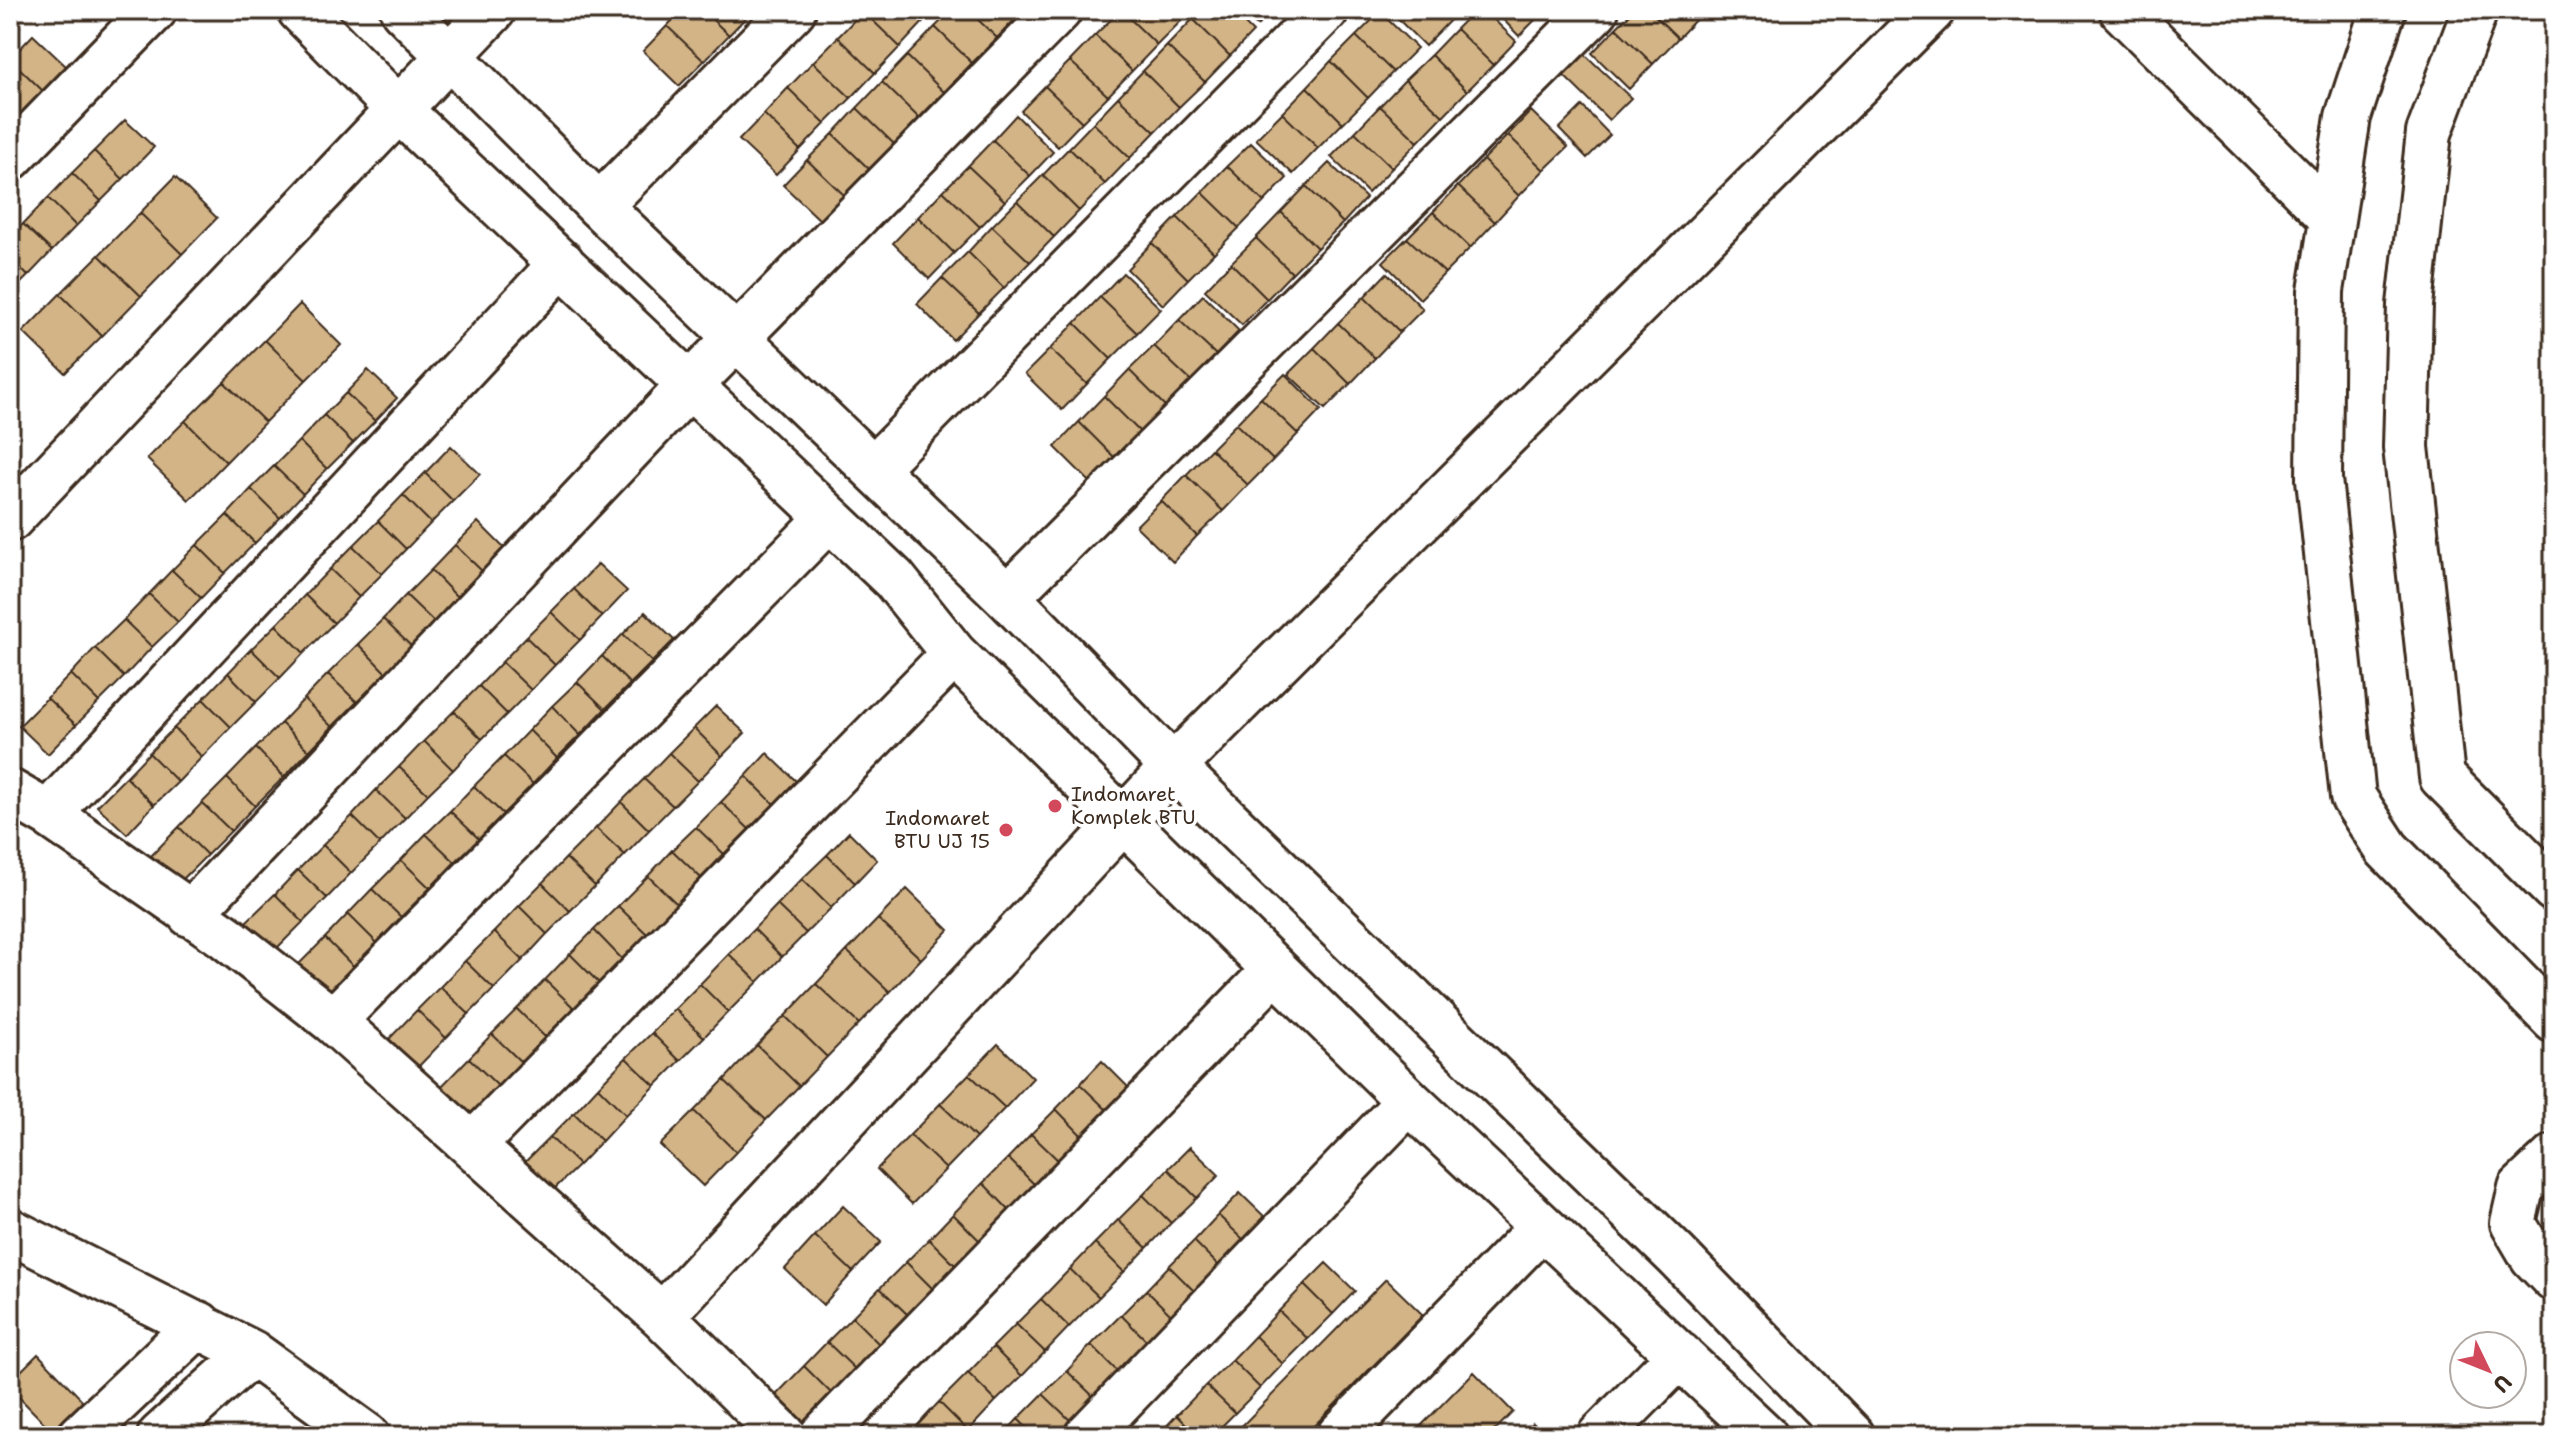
<svg xmlns="http://www.w3.org/2000/svg" width="2564" height="1446" font-family="'Shantell Sans',sans-serif">
<rect width="100%" height="100%" fill="#fff"/>
<filter id="ink" filterUnits="userSpaceOnUse"><feTurbulence type="fractalNoise" baseFrequency=".0125" numOctaves="2"/><feDisplacementMap in="SourceGraphic" scale="16" xChannelSelector="R" yChannelSelector="G"/><feConvolveMatrix kernelMatrix="1 2 1 2 8 2 1 2 1" color-interpolation-filters="sRGB"/></filter>
<g filter="url(#ink)">
<path fill="#d3b487" stroke="#3b2a1e" stroke-width="2" d="M682,10H702L729,35L704,61L667,26Z
M702,10H753L729,35Z
M920,10L928,17L900,47L863,11Z
M952,10H968L997,38L972,63L935,27Z
M968,10H1020L1022,12L997,38Z
M1121,10L1157,45L1132,71L1095,35Z
M1121,10H1173L1183,19L1157,45Z
M1173,10H1192L1183,19Z
M1202,10H1231L1253,32L1230,56L1193,19Z
M1240,10H1273L1257,26Z
M1389,10H1460L1425,46Z
M1475,10H1484L1516,41L1493,65L1456,29Z
M1494,10H1538L1542,13L1519,36Z
M1634,10H1649L1678,38L1653,64L1616,28Z
M1649,10H1701L1703,12L1678,38Z
M863,11L900,47L875,73L838,37Z
M1380,12L1417,48L1393,72L1356,36Z
M10,17L20,27L10,37Z
M1193,19L1230,56L1205,82L1167,46Z
M667,26L704,61L679,86L643,51Z
M935,27L972,63L944,92L907,56Z
M1616,28L1653,64L1629,89L1592,53Z
M1456,29L1493,65L1467,91L1431,55Z
M33,35L68,68L44,92L10,59Z
M1095,35L1132,71L1108,96L1070,61Z
M1356,36L1393,72L1368,98L1331,61Z
M838,37L875,73L851,98L813,62Z
M1167,46L1205,82L1179,107L1143,71Z
M1578,48L1631,98L1609,120L1557,69Z
M1431,55L1467,91L1443,116L1405,80Z
M907,56L944,92L919,118L882,82Z
M10,59L44,92L18,119L10,111Z
M1070,61L1108,96L1082,122L1045,86Z
M1331,61L1368,98L1343,123L1307,87Z
M813,62L851,98L825,124L788,88Z
M1143,71L1179,107L1155,132L1118,97Z
M1405,80L1443,116L1418,142L1380,106Z
M882,82L919,118L894,144L857,108Z
M1045,86L1082,122L1058,147L1021,111Z
M1307,87L1343,123L1318,148L1282,113Z
M788,88L825,124L800,150L764,114Z
M1118,97L1155,132L1130,158L1093,123Z
M1380,106L1418,142L1392,168L1355,132Z
M1582,106L1610,135L1587,158L1559,129Z
M857,108L894,144L869,169L833,134Z
M10,111L18,119L10,127Z
M1531,111L1568,147L1544,170L1508,135Z
M1282,113L1318,148L1293,174L1256,139Z
M764,114L800,150L776,175L739,140Z
M1016,115L1053,152L1030,176L993,140Z
M125,120L154,147L123,179L94,151Z
M1093,123L1130,158L1105,184L1069,148Z
M1355,132L1392,168L1368,193L1331,157Z
M833,134L869,169L844,195L807,160Z
M1508,135L1544,170L1519,196L1483,160Z
M993,140L1030,176L1005,201L968,166Z
M1251,143L1287,178L1264,202L1227,166Z
M1069,148L1105,184L1079,211L1043,175Z
M94,151L123,179L101,201L72,173Z
M807,160L844,195L820,220L783,185Z
M1483,160L1519,196L1495,222L1458,186Z
M1329,163L1366,198L1343,223L1306,186Z
M968,166L1005,201L980,227L943,191Z
M1227,166L1264,202L1239,228L1202,192Z
M72,173L101,201L76,226L48,198Z
M1043,175L1079,211L1054,237L1017,201Z
M175,177L217,218L182,254L140,213Z
M1306,186L1343,223L1317,248L1281,212Z
M1458,186L1495,222L1470,248L1433,212Z
M943,191L980,227L954,253L918,217Z
M1202,192L1239,228L1214,253L1177,217Z
M48,198L76,226L52,251L23,224Z
M1017,201L1054,237L1030,262L992,226Z
M1281,212L1317,248L1292,273L1256,238Z
M1433,212L1470,248L1445,273L1407,238Z
M140,213L182,254L141,296L99,255Z
M918,217L954,253L929,279L893,243Z
M1177,217L1214,253L1188,279L1152,243Z
M23,224L52,251L28,276L10,257V237Z
M992,226L1030,262L1004,288L968,252Z
M1256,238L1292,273L1267,299L1231,263Z
M1407,238L1445,273L1420,299L1383,262Z
M1152,243L1188,279L1163,305L1127,269Z
M968,252L1004,288L979,313L942,278Z
M99,255L141,296L102,336L60,294Z
M10,257L28,276L10,294Z
M1231,263L1267,299L1242,325L1205,290Z
M1123,273L1161,309L1137,333L1100,297Z
M1387,273L1423,309L1400,332L1364,297Z
M942,278L979,313L953,340L917,304Z
M60,294L102,336L65,373L23,332Z
M1203,295L1239,331L1216,355L1179,320Z
M1100,297L1137,333L1111,359L1075,323Z
M1364,297L1400,332L1375,358L1338,323Z
M300,304L341,345L306,380L265,340Z
M1179,320L1216,355L1191,381L1154,346Z
M1075,323L1111,359L1087,384L1050,349Z
M1338,323L1375,358L1350,384L1314,348Z
M265,340L306,380L265,422L224,382Z
M1154,346L1191,381L1166,407L1129,370Z
M1314,348L1350,384L1325,409L1288,374Z
M1050,349L1087,384L1062,410L1025,374Z
M368,370L397,398L375,421L346,393Z
M1129,370L1166,407L1141,433L1104,396Z
M1285,374L1321,410L1298,434L1261,398Z
M224,382L265,422L226,462L185,421Z
M346,393L375,421L353,443L324,415Z
M1104,396L1141,433L1115,458L1079,422Z
M1261,398L1298,434L1273,460L1236,424Z
M324,415L353,443L327,469L299,441Z
M185,421L226,462L189,500L147,459Z
M1079,422L1115,458L1091,483L1055,447Z
M1236,424L1273,460L1248,485L1211,449Z
M299,441L327,469L303,494L274,466Z
M451,446L480,474L453,501L425,473Z
M1211,449L1248,485L1223,511L1186,475Z
M274,466L303,494L280,518L251,489Z
M425,473L453,501L431,523L403,495Z
M1186,475L1223,511L1197,536L1161,501Z
M251,489L280,518L255,543L227,515Z
M403,495L431,523L406,549L378,521Z
M1161,501L1197,536L1173,562L1136,526Z
M227,515L255,543L225,573L197,545Z
M378,521L406,549L382,574L353,546Z
M478,522L506,550L484,573L455,545Z
M197,545L225,573L201,598L172,570Z
M455,545L484,573L459,599L431,570Z
M353,546L382,574L359,597L330,569Z
M598,564L627,591L602,617L574,589Z
M330,569L359,597L334,623L305,595Z
M172,570L201,598L178,622L149,594Z
M431,570L459,599L435,623L406,595Z
M574,589L602,617L580,640L551,612Z
M149,594L178,622L152,647L124,620Z
M305,595L334,623L304,653L276,625Z
M406,595L435,623L412,647L383,619Z
M551,612L580,640L555,665L526,637Z
M645,612L674,640L652,662L623,634Z
M383,619L412,647L386,673L358,644Z
M124,620L152,647L124,677L95,648Z
M276,625L304,653L280,678L251,649Z
M623,634L652,662L630,684L602,656Z
M526,637L555,665L531,690L502,662Z
M358,644L386,673L357,702L328,674Z
M95,648L124,677L99,702L71,674Z
M251,649L280,678L256,702L228,673Z
M602,656L630,684L605,709L577,682Z
M502,662L531,690L507,714L479,686Z
M228,673L256,702L231,727L203,699Z
M71,674L99,702L76,725L47,698Z
M328,674L357,702L332,727L304,699Z
M577,682L605,709L580,735L552,706Z
M479,686L507,714L482,739L454,711Z
M47,698L76,725L48,754L19,726Z
M203,699L231,727L202,757L174,728Z
M304,699L332,727L309,751L281,723Z
M552,706L580,735L557,758L529,730Z
M716,706L745,733L722,756L694,728Z
M454,711L482,739L453,770L424,741Z
M281,723L309,751L284,777L256,748Z
M174,728L202,757L178,782L149,753Z
M694,728L722,756L698,781L669,753Z
M529,730L557,758L533,784L504,756Z
M424,741L453,770L428,794L399,767Z
M256,748L284,777L255,806L227,778Z
M149,753L178,782L154,805L126,777Z
M669,753L698,781L673,806L644,779Z
M767,753L796,781L774,804L746,776Z
M504,756L533,784L503,814L474,786Z
M399,767L428,794L405,818L376,790Z
M746,776L774,804L749,829L721,802Z
M126,777L154,805L127,834L97,806Z
M227,778L255,806L231,831L202,803Z
M644,779L673,806L649,830L621,802Z
M474,786L503,814L479,839L450,811Z
M376,790L405,818L380,844L352,816Z
M621,802L649,830L625,855L596,828Z
M721,802L749,829L724,854L696,827Z
M202,803L231,831L207,855L179,827Z
M450,811L479,839L455,862L426,834Z
M352,816L380,844L351,873L323,845Z
M179,827L207,855L179,883L151,856Z
M696,827L724,854L701,878L672,850Z
M596,828L625,855L595,886L566,858Z
M849,832L877,860L855,883L827,855Z
M426,834L455,862L430,888L401,860Z
M323,845L351,873L327,898L298,870Z
M672,850L701,878L677,904L648,876Z
M827,855L855,883L831,908L802,879Z
M566,858L595,886L570,911L542,883Z
M401,860L430,888L401,917L372,889Z
M298,870L327,898L303,922L275,894Z
M648,876L677,904L647,934L618,906Z
M802,879L831,908L806,933L777,905Z
M542,883L570,911L547,934L519,906Z
M372,889L401,917L377,943L348,914Z
M907,889L949,930L921,959L878,919Z
M275,894L303,922L275,950L246,922Z
M777,905L806,933L782,957L754,929Z
M519,906L547,934L523,960L494,932Z
M618,906L647,934L622,959L594,930Z
M348,914L377,943L353,966L325,938Z
M878,919L921,959L890,992L847,951Z
M754,929L782,957L758,982L729,954Z
M594,930L622,959L599,983L570,954Z
M494,932L523,960L494,989L465,961Z
M325,938L353,966L325,995L297,966Z
M847,951L890,992L859,1024L816,984Z
M570,954L599,983L574,1008L545,980Z
M729,954L758,982L728,1012L700,984Z
M465,961L494,989L469,1014L440,987Z
M545,980L574,1008L545,1037L517,1009Z
M700,984L728,1012L704,1037L675,1009Z
M816,984L859,1024L827,1057L785,1016Z
M440,987L469,1014L446,1038L417,1010Z
M517,1009L545,1037L521,1062L492,1034Z
M675,1009L704,1037L680,1061L652,1033Z
M417,1010L446,1038L418,1067L389,1039Z
M785,1016L827,1057L799,1086L757,1045Z
M652,1033L680,1061L655,1086L626,1058Z
M492,1034L521,1062L498,1086L469,1058Z
M998,1044L1033,1078L1005,1108L969,1074Z
M757,1045L799,1086L766,1120L724,1080Z
M469,1058L498,1086L469,1115L441,1087Z
M626,1058L655,1086L626,1115L598,1087Z
M1102,1061L1131,1090L1109,1112L1080,1084Z
M969,1074L1005,1108L976,1138L940,1104Z
M724,1080L766,1120L736,1152L694,1111Z
M1080,1084L1109,1112L1084,1138L1056,1109Z
M598,1087L626,1115L602,1141L574,1113Z
M940,1104L976,1138L946,1169L910,1135Z
M1056,1109L1084,1138L1060,1162L1031,1134Z
M694,1111L736,1152L703,1186L660,1145Z
M574,1113L602,1141L579,1165L550,1137Z
M1031,1134L1060,1162L1036,1186L1008,1158Z
M910,1135L946,1169L912,1204L877,1169Z
M550,1137L579,1165L550,1193L522,1165Z
M1190,1147L1219,1175L1197,1198L1168,1169Z
M1008,1158L1036,1186L1011,1212L983,1183Z
M1168,1169L1197,1198L1171,1223L1143,1195Z
M983,1183L1011,1212L981,1242L953,1214Z
M1240,1193L1269,1221L1247,1243L1218,1215Z
M1143,1195L1171,1223L1147,1248L1118,1220Z
M843,1206L881,1242L853,1272L815,1236Z
M953,1214L981,1242L957,1267L929,1239Z
M1218,1215L1247,1243L1222,1269L1194,1241Z
M1118,1220L1147,1248L1124,1272L1095,1243Z
M815,1236L853,1272L823,1305L785,1269Z
M929,1239L957,1267L934,1290L906,1262Z
M1194,1241L1222,1269L1197,1294L1169,1266Z
M1095,1243L1124,1272L1099,1297L1070,1269Z
M906,1262L934,1290L909,1316L880,1288Z
M1326,1263L1355,1291L1333,1314L1304,1285Z
M1169,1266L1197,1294L1174,1318L1146,1290Z
M1070,1269L1099,1297L1069,1327L1041,1299Z
M1386,1279L1423,1315L1304,1436H1232Z
M1304,1285L1333,1314L1308,1339L1279,1311Z
M880,1288L909,1316L880,1345L852,1317Z
M1146,1290L1174,1318L1149,1343L1121,1315Z
M1041,1299L1069,1327L1045,1352L1016,1324Z
M1279,1311L1308,1339L1283,1364L1255,1336Z
M1121,1315L1149,1343L1119,1373L1091,1345Z
M852,1317L880,1345L856,1370L827,1342Z
M1016,1324L1045,1352L1022,1376L993,1347Z
M1255,1336L1283,1364L1260,1388L1232,1360Z
M827,1342L856,1370L832,1394L804,1366Z
M1091,1345L1119,1373L1095,1398L1067,1371Z
M993,1347L1022,1376L996,1401L968,1373Z
M38,1354L83,1401L52,1431L10,1388V1382Z
M1232,1360L1260,1388L1235,1413L1206,1385Z
M804,1366L832,1394L804,1422L776,1395Z
M1067,1371L1095,1398L1072,1422L1043,1394Z
M1474,1372L1513,1412L1489,1436H1411Z
M968,1373L996,1401L968,1431L939,1402Z
M1206,1385L1235,1413L1212,1436H1198L1177,1415Z
M1043,1394L1072,1422L1058,1436H1035L1018,1419Z
M939,1402L968,1431L963,1436H923L915,1428Z
M1177,1415L1198,1436H1157Z
M1018,1419L1035,1436H1002Z
M1533,1423L1546,1436H1519Z
M915,1428L923,1436H906Z"/>
<g fill="none" stroke-linecap="round" stroke-linejoin="round">
<defs>
<path id="minor" d="M300,10L398,109L894,579L954,654L1409,1101L1765,1436
M403,10L599,206L1007,597L1173,767L1676,1255L1852,1436
M2122,10L2332,218
M2383,10L2348,117L2321,291L2319,479L2353,797L2387,849L2554,1020
M2475,10L2429,133L2410,305L2406,447L2442,777L2554,889
M10,158L154,10
M599,206L793,10
M874,468L1326,10
M10,519L493,10
M1007,597L1596,10
M10,792L48,814L226,937L333,1021L662,1316L784,1436
M48,814L562,263
M190,914L691,384L1059,10
M333,1021L829,518
M473,1145L954,654
M2554,1157L2521,1188L2513,1223L2533,1257L2554,1279
M10,1231L252,1353L367,1436
M662,1316L1173,767L1932,10
M81,1436L199,1324
M160,1436L252,1353
M822,1436L1275,970
M1087,1436L1409,1101
M1339,1436L1542,1227
M1600,1436L1680,1355"/>
</defs>
<use href="#minor" stroke="#3b2a1e" stroke-width="50"/>
<use href="#minor" stroke="#fff" stroke-width="44"/>
</g>
</g>
<g fill="#d1495b" stroke="#fff" stroke-width="3">
<circle cx="1055" cy="806" r="8"/>
<circle cx="1006" cy="830" r="8"/>
</g>
<g text-anchor="middle" stroke-width="7" stroke-linejoin="round" paint-order="stroke">
<g font-size="20" fill="#3b2a1e" stroke="#fff" text-anchor="start">
<text x="1071" y="801">Indomaret<tspan x="1071" dy="23">Komplek BTU</tspan></text>
<text x="990" y="825" text-anchor="end">Indomaret<tspan x="990" dy="23">BTU UJ 15</tspan></text>
</g>
</g>
<rect width="2564" height="1446" fill="none" stroke="#fff" stroke-width="40"/>
<rect x="20" y="20" width="2524" height="1406" fill="none" stroke="#3b2a1e" stroke-width="3" filter="url(#ink)"/>
<g transform="translate(2488 1370) rotate(133)"><circle r="38" fill="#ffffff" stroke="#b1aaa5" stroke-width="2"/>
<path d="M0-6L14 30L0 20L-14 30Z" fill="#d1495b"/>
<text y="-12" font-size="22" font-weight="bold" text-anchor="middle" fill="#3b2a1e">U</text>
</g>
</svg>
